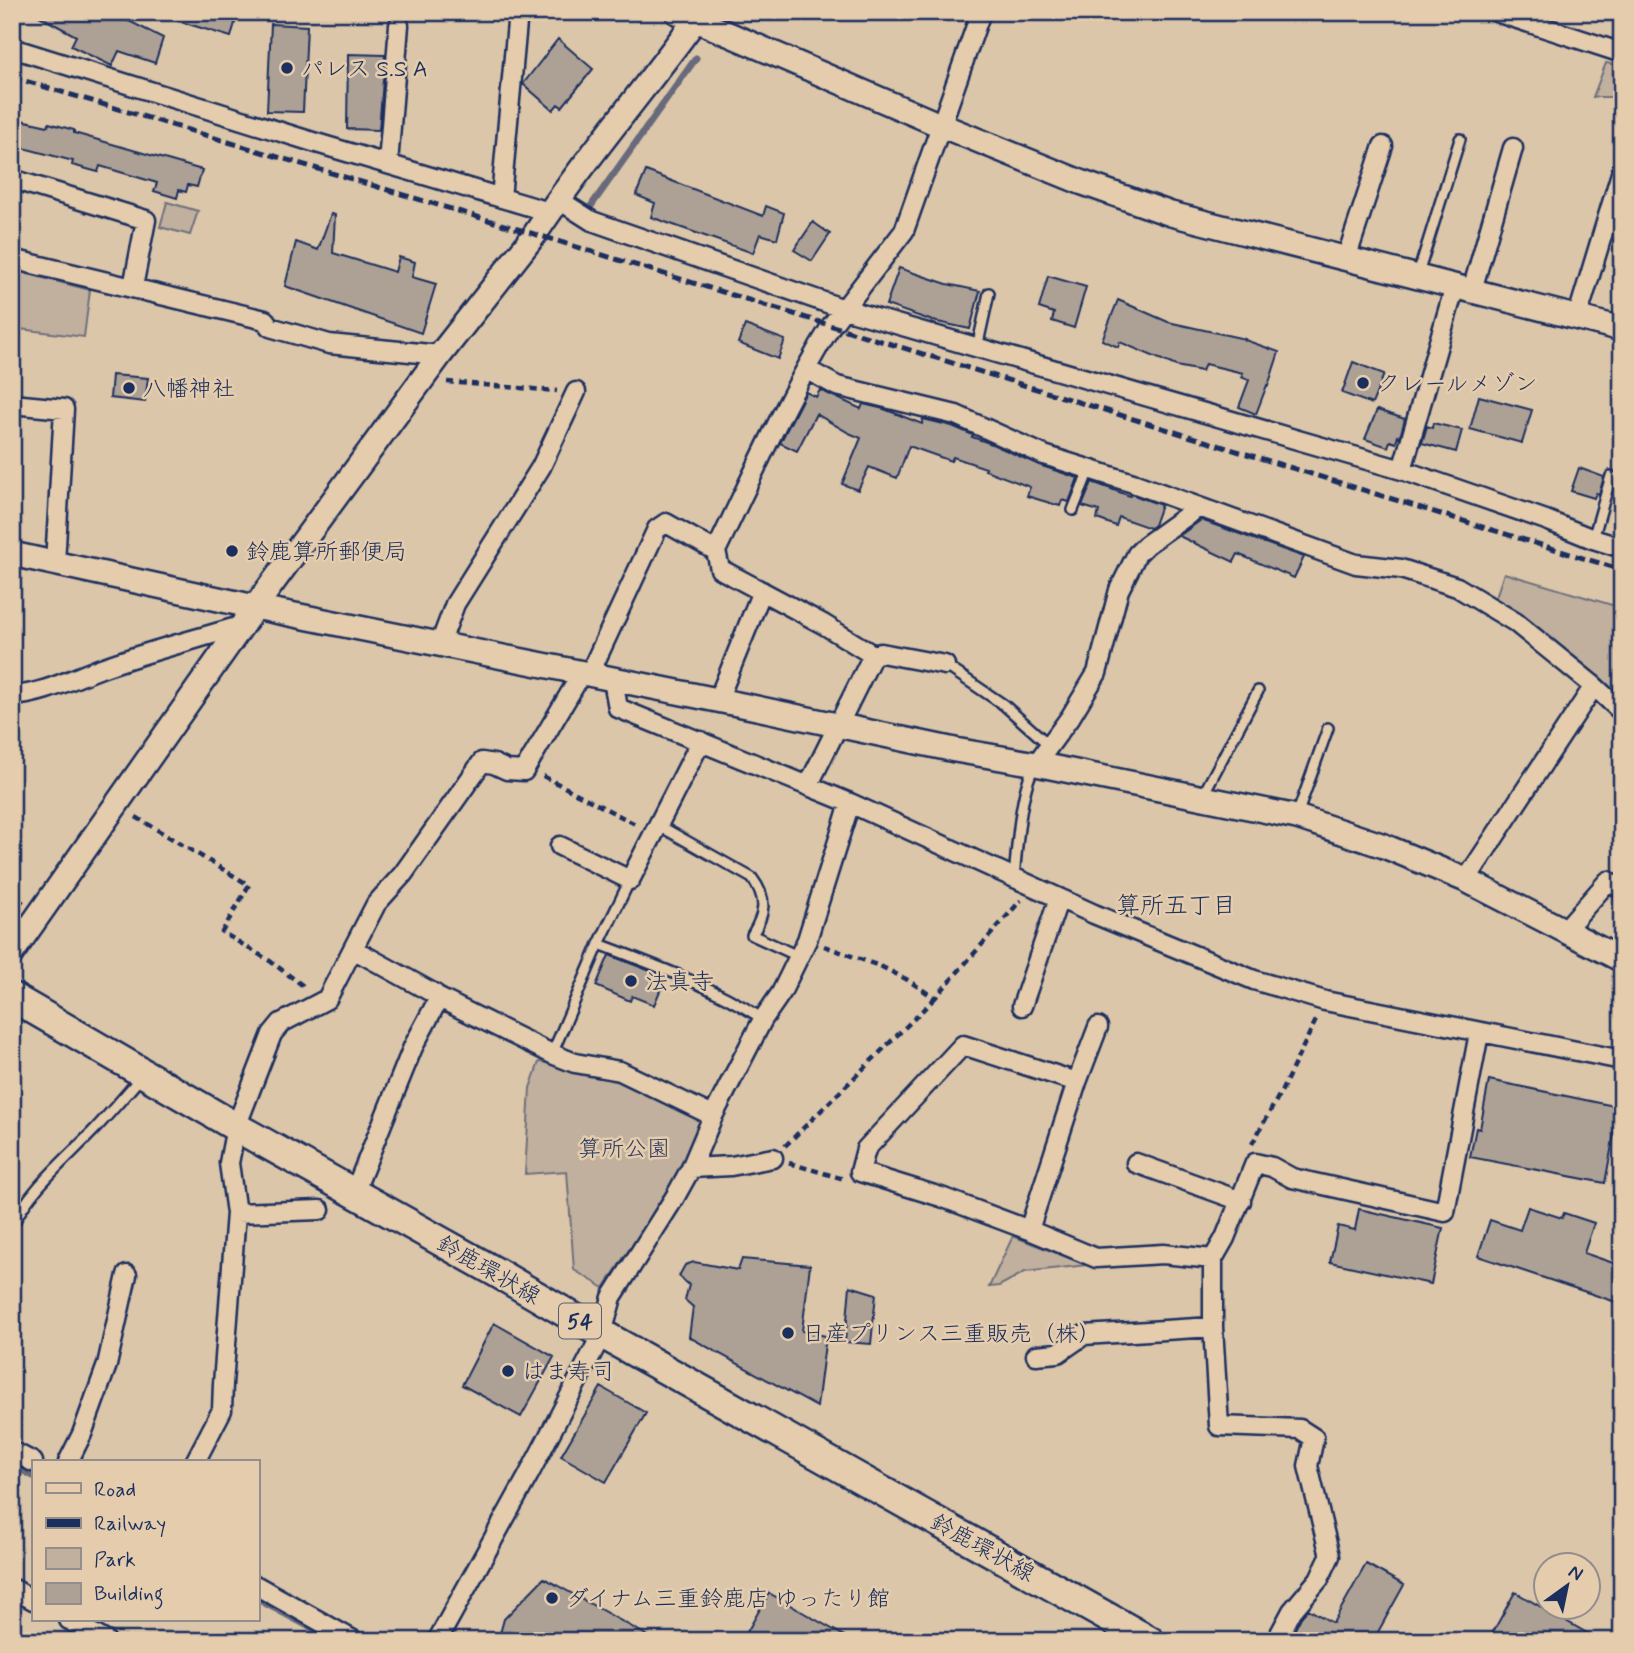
<svg xmlns="http://www.w3.org/2000/svg" width="1634" height="1653" font-family="Mynerve,'Klee One',sans-serif">
<rect width="100%" height="100%" fill="#dcc6a9"/>
<filter id="ink" filterUnits="userSpaceOnUse"><feTurbulence type="fractalNoise" baseFrequency=".0143" numOctaves="2"/><feDisplacementMap in="SourceGraphic" scale="14" xChannelSelector="R" yChannelSelector="G"/><feConvolveMatrix kernelMatrix="1 2 1 2 8 2 1 2 1" color-interpolation-filters="sRGB"/></filter>
<g filter="url(#ink)">
<path fill="#c0b09d" stroke="#6e707e" stroke-width="2" d="M1606,63L1622,66V97H1593Z
M167,202L198,211L190,235L160,227Z
M12,270L90,290L84,337L12,328Z
M1504,573L1622,608V701L1526,620L1495,600Z
M539,1062L559,1064L620,1076L704,1119L706,1125L656,1212L630,1248L604,1288L574,1270L567,1171L525,1174L530,1088Z
M1013,1236L1087,1265L1025,1272L999,1286L989,1287Z"/>
<g fill="none" stroke-linecap="round" stroke-linejoin="round">
<path stroke="#676b7c" stroke-width="7" d="M591,206L696,58
M12,1465L33,1476
M257,1599L336,1641"/>
</g>
<path fill="#ada196" stroke="#1b2f5e" stroke-width="2" d="M32,12H111L163,38L155,63L119,51L112,66L71,46L76,36Z
M166,12H238L231,37L165,17Z
M271,24L307,26L303,112L267,111Z
M558,39L593,69L562,107L558,104L553,110L523,84Z
M348,54L385,55L379,130L347,129Z
M12,118L48,126L49,123L74,130V133L202,170L197,187L188,185L186,192L179,190L177,198L154,191L157,183L100,166L98,172L72,165L73,161L12,145Z
M646,171L763,216L766,206L784,213L777,239L760,234L753,253L651,217L655,203L636,195Z
M331,214L335,215L333,253L395,272L399,257L415,262L412,277L436,284L421,333L285,286L296,242L318,250Z
M813,222L830,234L812,261L794,250Z
M899,268L947,284L980,291L970,329L933,321L886,305Z
M1048,276L1086,287L1074,328L1052,321L1054,313L1039,308Z
M1118,300L1168,322L1245,339V340L1279,352L1268,386L1267,385L1256,414L1239,407L1249,380L1241,377L1243,373L1205,364L1202,371L1176,366L1120,342L1118,347L1102,340Z
M745,325L785,340L778,359L738,343Z
M1353,362L1384,374L1372,404L1342,393Z
M112,375L148,378L145,402L110,398Z
M820,390L861,409L863,404L884,409L922,424L923,419L952,426L973,435L972,437L992,444L1039,465L1078,478L1069,502L1062,500L1060,506L1027,496L1030,487L985,470L986,468L953,457L951,461L909,446L897,478L869,467L858,490L842,484L861,438L849,433L816,414L797,451L780,443L806,392L816,397Z
M1479,396L1532,410L1522,443L1470,429Z
M1377,410L1405,419L1400,437L1398,436L1396,443L1390,441L1388,447L1365,439Z
M1433,423L1462,430L1456,452L1422,443L1427,426L1432,428Z
M1579,468L1604,477L1599,494L1596,493L1594,498L1571,491Z
M1092,482L1130,496L1131,494L1161,505L1154,525L1150,528L1119,517L1116,526L1097,519L1099,511L1082,506Z
M1201,520L1304,557L1294,578L1238,554L1234,562L1179,536Z
M609,955L666,977L654,1005L632,996L630,1001L596,986Z
M1489,1080L1619,1107L1605,1183L1470,1157L1476,1128L1480,1129Z
M1528,1207L1562,1218L1564,1213L1594,1223L1584,1253L1622,1266V1304L1478,1256L1490,1220L1520,1230Z
M1359,1209L1443,1228L1431,1284L1330,1262L1338,1226L1355,1230Z
M742,1259L810,1265L802,1331L826,1336L817,1407L689,1337L693,1307L685,1300L689,1285L679,1276L685,1265L694,1262L738,1270Z
M850,1286L876,1294L871,1344L845,1342Z
M494,1323L554,1357L521,1417L462,1385Z
M601,1387L646,1413L606,1482L561,1456Z
M1366,1564L1404,1585L1373,1641H1289L1301,1617L1308,1609L1333,1623Z
M544,1578L657,1641H498L504,1619Z
M1515,1592L1601,1641H1488Z
M769,1593L853,1641H742Z"/>
<g fill="none" stroke-linecap="round" stroke-linejoin="round">
<defs>
<path id="service" d="M1418,274L1460,139
M977,348L989,293
M1073,510L1089,470
M1593,539L1611,476
M945,665L1004,705L1049,745
M1203,795L1258,691
M1297,815L1328,728
M658,825L752,878C768,899 765,914 752,935L800,957
M1014,878C1017,848 1020,792 1034,767
M599,944C655,965 712,986 763,1019
M552,1054L599,944L630,880
M12,1226C32,1186 66,1160 96,1128C112,1111 127,1093 143,1075"/>
<path id="minor" d="M1496,12L1622,53
M12,48L313,142L549,212
M388,164L399,25
M12,179L146,220L133,287
M501,198L518,12
M559,200L592,221L844,309L1402,470L1546,520L1593,539L1622,548
M12,259L265,320L270,327L329,344L440,355
M1346,259L1383,146
M1472,290L1513,148
M1577,318L1622,170
M806,369L837,386L956,415L1044,455L1133,483L1356,564L1401,569L1457,587L1515,622L1594,686L1622,712
M12,404L64,409L55,563
M1402,470L1455,286
M716,551L720,569L823,624L873,655L881,653L945,665
M440,644L455,604L541,467L576,392
M589,675L657,529L666,523L716,551C753,475 787,397 831,326L904,231L981,12
M613,680L618,708L850,803L1094,914L1254,980L1325,1001L1622,1060
M12,696C45,694 73,678 104,667C149,651 197,639 243,625
M718,700L762,591
M1036,764L1071,716L1097,673L1119,590L1137,554L1146,545L1199,507
M808,786L873,655
M560,846L630,880L701,741
M1466,880L1594,686
M1564,931L1608,881L1622,889
M353,949L435,994L439,998L552,1054L575,1063L620,1071L713,1116
M1022,1006L1059,898
M1077,1082L1098,1027
M1136,1163L1241,1201
M691,1168L731,1166L773,1158
M354,1193L413,1047L439,998
M236,1213L320,1210
M1029,1230L1077,1082L963,1045L866,1149L860,1172L941,1197L1029,1230L1096,1258L1163,1254L1213,1259
M1036,1355L1058,1353L1084,1335L1213,1327
M12,1451L33,1462
M68,1462L82,1434L107,1365L127,1275
M195,1462L222,1410L223,1384L236,1213L229,1163L236,1127L272,1034L281,1023L327,999L376,904L403,874L482,762L494,764L507,770L524,771L582,673
M257,1586L355,1641
M12,1588L33,1600
M69,1620L106,1641
M437,1641L528,1476L589,1359L602,1334L612,1297L675,1197L691,1168L713,1116L763,1019L781,993L807,940L850,803
M1276,1641L1292,1611L1319,1579L1330,1556L1308,1466L1314,1438L1300,1429L1219,1426L1213,1327V1259L1225,1238L1255,1163L1272,1167L1292,1178L1445,1212L1479,1033"/>
<path id="tertiary" d="M677,12L940,125L1083,183L1171,214L1622,329
M12,554L255,607L747,706L955,750L1036,764L1297,817L1384,846L1466,880L1622,960
M12,953L255,607L440,355L535,234C586,157 647,87 701,12"/>
<path id="primary" d="M12,997L236,1127L494,1271L602,1334L1150,1641"/>
</defs>
<use href="#service" stroke="#1b2f5e" stroke-width="14"/>
<use href="#minor" stroke="#1b2f5e" stroke-width="23"/>
<use href="#tertiary" stroke="#1b2f5e" stroke-width="28"/>
<use href="#primary" stroke="#1b2f5e" stroke-width="33"/>
<path stroke="#1b2f5e" stroke-width="4.5" stroke-dasharray="7 5" stroke-linecap="butt" d="M447,382L557,391
M543,776L637,825
M136,817L249,885L222,932L270,961L302,985L305,990
M12,879L18,897L23,903
M824,946L882,967L906,979L935,998L1021,900
M1252,1144L1282,1090L1317,1018
M785,1146L935,998
M789,1163L844,1179"/>
<use href="#service" stroke="#e4ccac" stroke-width="9"/>
<use href="#minor" stroke="#e4ccac" stroke-width="18"/>
<use href="#tertiary" stroke="#e4ccac" stroke-width="23"/>
<use href="#primary" stroke="#e4ccac" stroke-width="28"/>
<path stroke="#1b2f5e" stroke-width="5" stroke-dasharray="10 5" stroke-linecap="butt" d="M12,77L551,239L1622,570"/>
</g>
</g>
<g fill="#1b2f5e" stroke="#e4ccac" stroke-width="2.5">
<circle cx="287" cy="68" r="7"/>
<circle cx="1363" cy="383" r="7"/>
<circle cx="129" cy="388" r="7"/>
<circle cx="232" cy="551" r="7"/>
<circle cx="631" cy="981" r="7"/>
<circle cx="788" cy="1333" r="7"/>
<circle cx="508" cy="1371" r="7"/>
<circle cx="552" cy="1598" r="7"/>
</g>
<g text-anchor="middle" stroke-width="5" stroke-linejoin="round" paint-order="stroke">
<rect fill="#e4ccac" stroke="#575e75" stroke-width="2" x="559" y="1303.5" width="42" height="35" rx="5"/>
<g font-size="21" font-weight="bold" fill="#1b2f5e">
<text x="580" y="1328">54</text>
</g>
<g font-size="23" fill="#1b2f5e" stroke="#e4ccac" text-anchor="start">
<text x="301" y="76">パレス S.S A</text>
<text x="1377" y="391">クレールメゾン</text>
<text x="143" y="396">八幡神社</text>
<text x="246" y="559">鈴鹿算所郵便局</text>
<text x="645" y="989">法真寺</text>
<text x="802" y="1341">日産プリンス三重販売（株）</text>
<text x="522" y="1379">はま寿司</text>
<text x="566" y="1606">ダイナム三重鈴鹿店 ゆったり館</text>
</g>
<g font-size="23" fill="#2c3c64" stroke="#e4ccac">
<text x="624" y="1156">算所公園</text>
</g>
<g font-size="23" fill="#1b2f5e" stroke="#e4ccac">
<text transform="translate(489 1269) rotate(30)" y="8">鈴鹿環状線</text>
<text transform="translate(983 1547) rotate(29)" y="8">鈴鹿環状線</text>
</g>
<g font-size="24" fill="#1b2f5e" stroke="#e4ccac">
<text x="1176" y="913">算所五丁目</text>
</g>
</g>
<rect width="1634" height="1653" fill="none" stroke="#e4ccac" stroke-width="42"/>
<rect x="21" y="21" width="1592" height="1611" fill="none" stroke="#1b2f5e" stroke-width="2.5" filter="url(#ink)"/>
<rect x="32" y="1460" width="228" height="161" fill="#e4ccac" stroke="#948d8d" stroke-width="2"/>
<rect x="46" y="1483" width="35" height="10" fill="#e4ccac" stroke="#948d8d" stroke-width="2"/>
<text x="94" y="1496" font-size="21" fill="#1b2f5e">Road</text>
<rect x="46" y="1518" width="35" height="10" fill="#1b2f5e" stroke="#948d8d" stroke-width="2"/>
<text x="94" y="1530" font-size="21" fill="#1b2f5e">Railway</text>
<rect x="46" y="1548" width="35" height="21" fill="#c0b09d" stroke="#948d8d" stroke-width="2"/>
<text x="94" y="1566" font-size="21" fill="#1b2f5e">Park</text>
<rect x="46" y="1583" width="35" height="21" fill="#ada196" stroke="#948d8d" stroke-width="2"/>
<text x="94" y="1600" font-size="21" fill="#1b2f5e">Building</text>
<g transform="translate(1567 1586) rotate(33)"><circle r="33" fill="#e4ccac" stroke="#948d8d" stroke-width="2"/>
<path d="M0-5L12 26L0 18L-12 26Z" fill="#1b2f5e"/>
<text y="-10" font-size="19" font-weight="bold" text-anchor="middle" fill="#1b2f5e">N</text>
</g>
</svg>
